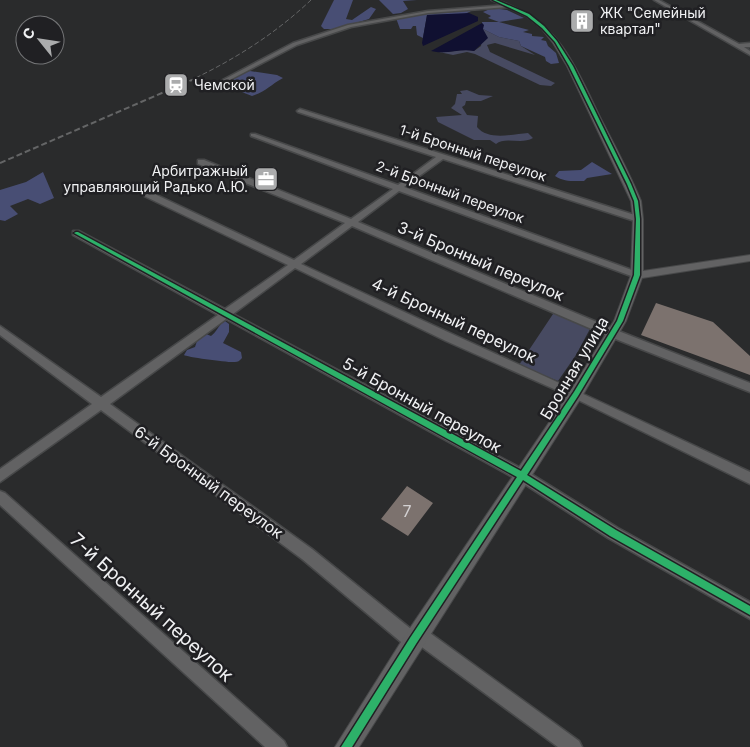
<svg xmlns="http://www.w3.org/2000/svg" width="750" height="747" font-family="Inter,sans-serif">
<rect width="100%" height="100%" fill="#2a2b2c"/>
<path fill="#474a61" d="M483,29L499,37L519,41L521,46L535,55L495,43L487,45L490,52L555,83L551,86L540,85L475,54L467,52L453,55L439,52C452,53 462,48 474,51L481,46Z
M467,90L479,95L493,96L481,101H466L465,105L462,107L467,115L478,116L477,127C488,141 513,134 528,133L533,138C521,145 505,136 496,144L490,140H474L438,122L436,117L462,115L451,108L455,104L457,94H462L460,91Z
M555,311L591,327L576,355L558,381L519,365Z"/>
<path fill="#484e74" d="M334,0H353L346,19L352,20L371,7L376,9L369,19L335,29H324L321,26Z
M379,0H417L403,1L408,9L401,13L393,14Z
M492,8L507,10L524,18L499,22L529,30L523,32L532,34V36L544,37L541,40L546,41L548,46L556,53L559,63L551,64L546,61L545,57L521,46L519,41L499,37L483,29L482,22H499L488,18L491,16L483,12Z
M467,10L471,11L465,14L427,15L423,38L417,35L416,26H413L411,29H400L396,18L433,12Z
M250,71L277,75L283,78C270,85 267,91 252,96L221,84L240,73Z
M592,162L612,174L587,178L584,181C573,181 564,182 555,176L559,171L581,170Z
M43,172L54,198L40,204L28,199L10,206L18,214L5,221L0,220V190L26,182Z
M225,321L229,324V332L223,343L241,352L242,358C239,361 238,362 235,362C231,363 186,357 184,355L187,350L195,347L197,341L206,334L211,336C217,332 218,325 225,321Z"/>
<path fill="#101031" d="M469,13L478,17V21L423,46L422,43L427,15Z
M482,23L484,25L483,29L488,38L474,51C460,48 447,55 431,51Z"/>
<path fill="#7c726e" d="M656,303L713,322L750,356V375L641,335Z
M407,486L433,503L408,536L381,519Z"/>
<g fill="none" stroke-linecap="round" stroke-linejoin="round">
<defs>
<path id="minor" d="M654,0H659L739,44L750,43V47H744L750,51V55Z
M506,5L508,7L428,13L351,27L297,45L222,84L217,83L293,43L348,25L428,11Z
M300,109L641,217V221H635L443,159L404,187L640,273L642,275L637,278L634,277L399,191L358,222L616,330L750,383V392L608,336L352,226L301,264C450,334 601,401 750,472V484L572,397L446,341L295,268L233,314L528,472L618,528L750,602V619L608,538L518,480L226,319L110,404L312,549L411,629L417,626L423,628L579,741L582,747H558L419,645L413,649L407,647L302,559L101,410L0,482V469L92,404L0,335V326L101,397L218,315L73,235V231H79L225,309L288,265L140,194V190H146L294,260L345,223L198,164V160H204L351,219L393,189L251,136V134H255L398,185L436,157L298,112L297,111Z
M0,491L5,493L284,741L287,747H265L0,505Z"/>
<path id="tertiary" d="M491,0C501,0 508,4 516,8C563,28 581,79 602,121C616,148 630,174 641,201L643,219V271L750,255V261L642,278L626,321L581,398L359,747H335L406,634L571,390L614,321L631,275L633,219L631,201L567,66L553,43L541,28L526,16Z"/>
</defs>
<use href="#minor" stroke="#474849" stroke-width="3"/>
<use href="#tertiary" stroke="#474849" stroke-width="2"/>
<use href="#minor" fill="#626263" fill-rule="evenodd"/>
<use href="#tertiary" fill="#626263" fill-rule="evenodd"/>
<path stroke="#646566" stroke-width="1" stroke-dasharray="5 2.5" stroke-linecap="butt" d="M189,81C234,60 275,34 311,0"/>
<path stroke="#646566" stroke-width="2" stroke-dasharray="6 3" stroke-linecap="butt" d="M0,163L192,80"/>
<defs>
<path id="cycleway" d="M493,0H496L529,14L544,26L557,41L573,66L631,184L638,201L640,219V275L623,321L578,396L527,475L616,530L750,606V615L610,536L523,480L416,644L352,747H341L410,638L517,477L74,233L76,232H78L521,471L574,392L617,321L634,275L636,219L634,201L627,184L569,66L555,42L542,28L527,16Z"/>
</defs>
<use href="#cycleway" stroke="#202023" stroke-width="3"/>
<use href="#cycleway" fill="#2db169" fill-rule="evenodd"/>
</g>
<defs>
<symbol id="building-square" viewBox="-11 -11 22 22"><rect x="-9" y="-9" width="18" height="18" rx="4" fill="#abacad" stroke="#202023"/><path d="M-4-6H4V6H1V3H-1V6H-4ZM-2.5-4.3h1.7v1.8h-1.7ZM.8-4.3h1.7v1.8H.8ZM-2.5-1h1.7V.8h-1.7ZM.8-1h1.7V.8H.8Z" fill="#fff"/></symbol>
<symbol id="station-square" viewBox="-11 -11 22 22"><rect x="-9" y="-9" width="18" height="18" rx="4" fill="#abacad" stroke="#202023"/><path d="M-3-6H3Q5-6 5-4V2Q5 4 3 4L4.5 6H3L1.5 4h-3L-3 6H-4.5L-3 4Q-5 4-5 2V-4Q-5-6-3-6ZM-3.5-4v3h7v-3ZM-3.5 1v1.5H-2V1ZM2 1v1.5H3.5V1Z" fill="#fff"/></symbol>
<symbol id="office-square" viewBox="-11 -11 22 22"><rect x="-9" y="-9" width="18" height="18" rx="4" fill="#abacad" stroke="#202023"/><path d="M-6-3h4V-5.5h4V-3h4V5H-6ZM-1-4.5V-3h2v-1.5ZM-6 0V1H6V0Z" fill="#fff"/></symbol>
</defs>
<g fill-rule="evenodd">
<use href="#building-square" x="568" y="7" width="28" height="28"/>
<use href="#station-square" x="162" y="71" width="28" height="28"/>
<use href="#office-square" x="252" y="165" width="28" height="28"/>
</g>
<g text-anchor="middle" stroke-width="5" stroke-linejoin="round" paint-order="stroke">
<g font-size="14" fill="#f0f1f3" stroke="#202023" text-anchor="start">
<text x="600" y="18">ЖК "Семейный<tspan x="600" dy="16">квартал"</tspan></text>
<text x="194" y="90">Чемской</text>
<text x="248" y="176" text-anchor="end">Арбитражный<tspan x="248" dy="16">управляющий Радько А.Ю.</tspan></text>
</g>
<g font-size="14" fill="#f0f1f3" stroke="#202023">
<text transform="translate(473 153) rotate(18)" y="5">1-й Бронный переулок</text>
<text transform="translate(450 192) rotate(20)" y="5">2-й Бронный переулок</text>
</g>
<g font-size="16" fill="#f0f1f3" stroke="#202023">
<text transform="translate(481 261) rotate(23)" y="6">3-й Бронный переулок</text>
<text transform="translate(454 320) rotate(25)" y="6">4-й Бронный переулок</text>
<text transform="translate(574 368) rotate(-59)" y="6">Бронная улица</text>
<text transform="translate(422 405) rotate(29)" y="6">5-й Бронный переулок</text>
<text transform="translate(209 482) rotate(36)" y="6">6-й Бронный переулок</text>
</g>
<g font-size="16" fill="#d3d1d2">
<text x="407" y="517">7</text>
</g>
<g font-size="19" fill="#f0f1f3" stroke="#202023">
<text transform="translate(152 607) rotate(42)" y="7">7-й Бронный переулок</text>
</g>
</g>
<g transform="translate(40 40) rotate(300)"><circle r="24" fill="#202023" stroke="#737476"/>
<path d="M0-4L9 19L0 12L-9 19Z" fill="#abacad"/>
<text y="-8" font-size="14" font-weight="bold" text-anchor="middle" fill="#f0f1f3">С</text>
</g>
</svg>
